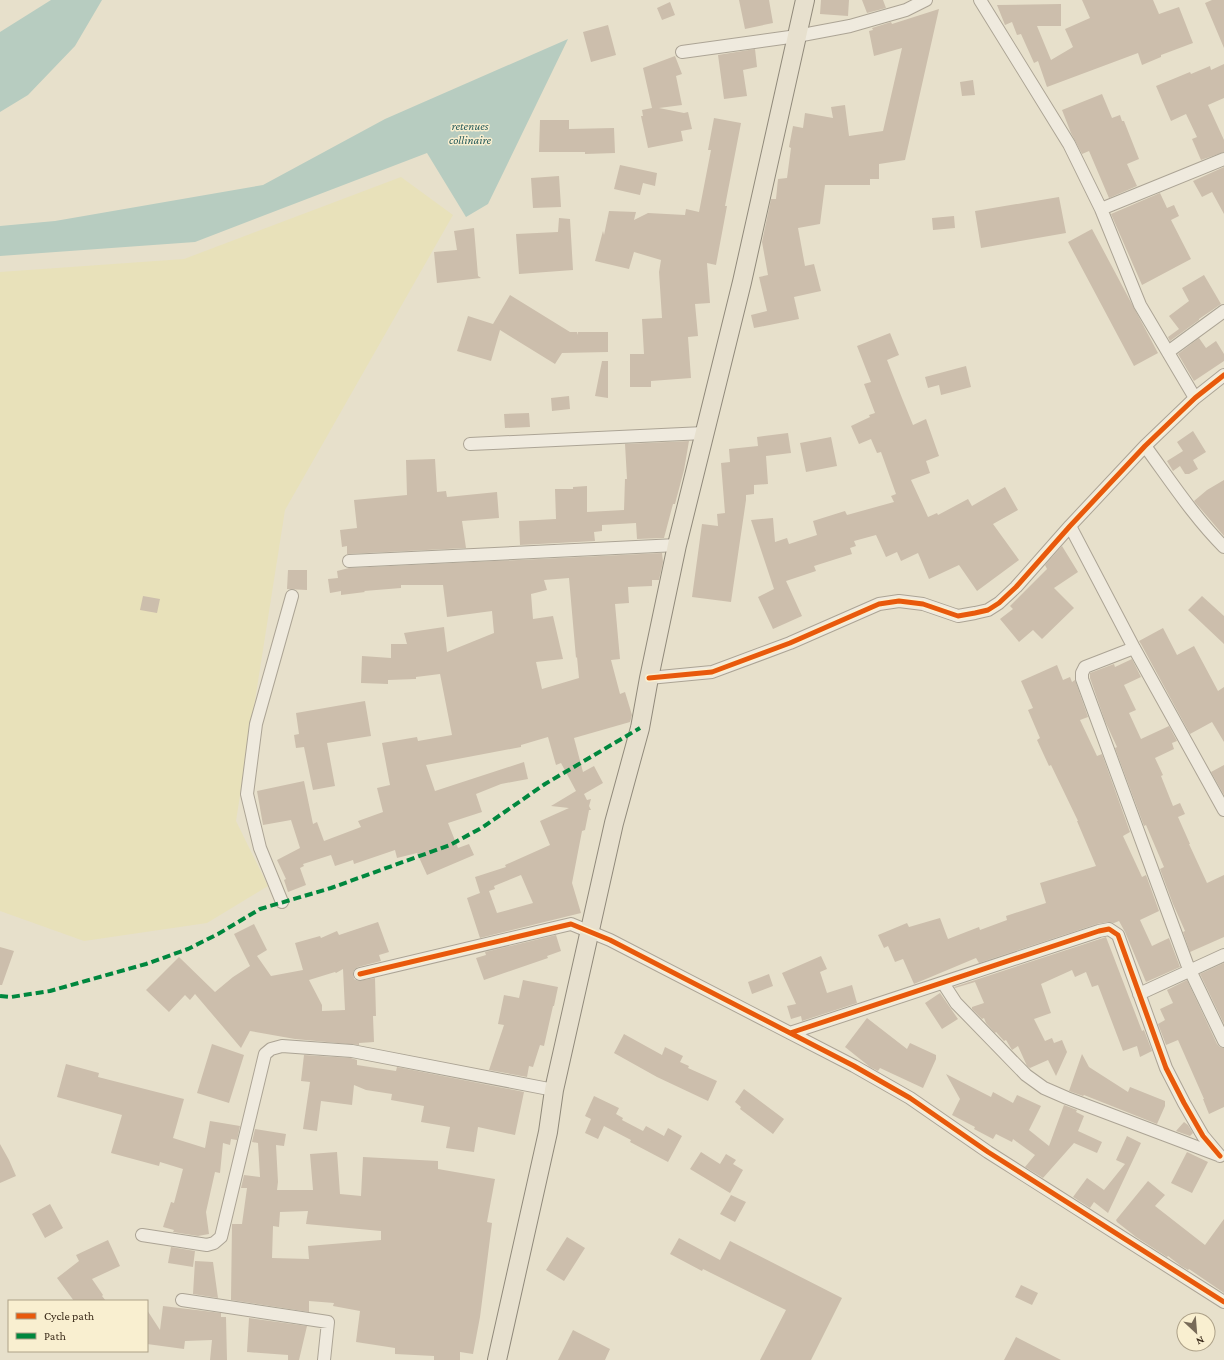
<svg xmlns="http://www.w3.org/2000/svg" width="1224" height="1360" font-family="'Crimson Pro',serif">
<rect width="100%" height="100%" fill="#e7e0cb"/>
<path fill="#e8e1ba" d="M401,177L453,215L285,510L236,821L268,886L207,923L84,941L0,911V272L184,259Z"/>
<path fill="#b7ccc0" d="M51,0H102L75,46L28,95L0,112V32Z
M568,39L488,204L466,217L427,153L195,242L0,256V226L55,221L263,185L385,119Z"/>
<path fill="#ccbeac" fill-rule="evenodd" d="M739,0H769L773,23L745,29Z
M821,0H849L848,16L820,14Z
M862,0H883L886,8L867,13Z
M1082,0H1153L1159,14L1179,7L1193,43L1161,55V57L1142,65L1138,53L1047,87L1038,61L1034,63L1021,34L1017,35L1012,22L1005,25L997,5L1061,4V26H1037L1051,60L1073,47L1065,29L1090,18Z
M1212,0H1224V48L1205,3Z
M670,2L675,15L662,20L657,8Z
M939,9L905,160L879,164V179H870V185H825L820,224L798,228L805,266L814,264L821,291L794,297L799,319L754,328L751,315L767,311L759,277L768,275L762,242L771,199H776L778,179L787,178L791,148L789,147L793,126L803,128L805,113L833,118L831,107L845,105L849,136L883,131L902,48L874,56L869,31L873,30L872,28L891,22L892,24Z
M608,25L616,55L591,62L583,32Z
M755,49L757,67L743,70L747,96L724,99L718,55Z
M675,56L682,74L676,76L682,105L659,108L684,113L688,112L692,129L681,131L683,141L648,148L641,116H643L642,110L652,108L643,68Z
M1224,64V98L1208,105L1224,140V152L1201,160L1192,139L1197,137L1186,114L1171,121L1156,86L1190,72L1191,74L1210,66L1211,70Z
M973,80L975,95L962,96L960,82Z
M1102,94L1112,118L1120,115L1122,121H1124L1139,159L1127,164L1137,186L1109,198L1089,151L1082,154L1071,133L1062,110Z
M714,118L741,123L725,206H727L716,265L707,263L710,303L695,304L698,336L688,337L691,378L651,381V387H630V354H644L642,319L662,318L659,272L661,260L634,252L629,269L595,261L603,231L604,235L609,211L636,212L634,220L648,213L685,215L686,209L699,212L711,150H708Z
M540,120H569V129L614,128L615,153L585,154V152H539Z
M620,165L657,173L655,186L643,183L640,195L614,189Z
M1224,167V214L1212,192L1202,197L1193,181Z
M559,176L561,207L533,208L531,178Z
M1160,193L1167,208L1174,205L1179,216L1171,220L1191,259L1142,285L1111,214Z
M1059,197L1066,233L981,248L975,211Z
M954,216L955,228L933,230L932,218Z
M559,218L570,219L573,270L519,274L516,234L558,232Z
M474,228L478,276L481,278L437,283L434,252L457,250L454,231Z
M1092,229L1158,353L1134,366L1068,242Z
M1204,275L1221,304L1199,319V320L1170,341L1168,337L1179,329L1169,316L1189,301L1182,288Z
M510,295L570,332H577V335L578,332H608V352L562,353L555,364L500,330L491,361L457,351L468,316L493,324Z
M890,333L899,355L887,360L902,398L913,425L926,419L939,456L926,461L930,473L911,480L928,517L937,513L938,515L968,499L972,506L1005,487L1018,510L993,524L1019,560L977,591L959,565L929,579L918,553L901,561L897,552L886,557L876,535L854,541L856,546L850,548L852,554L814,566L816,571L786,581L802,616L773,629L758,597L774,589L751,520L773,518L775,542L787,538L789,544L817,535L813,521L845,511L847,515L894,502L891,496L896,494L881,452L877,453L871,439L859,444L851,426L870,417L869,415L875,413L864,384L871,382L857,346Z
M1199,338L1206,348L1216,341L1224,354V361L1194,381L1178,354Z
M602,361H608V398L595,396Z
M966,366L971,387L941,395L939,385L928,388L925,377Z
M569,396L570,409L552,411L551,398Z
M529,413L530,427L505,428L504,414Z
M1193,431L1206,452L1193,460L1198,469L1189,474H1185L1180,466L1173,471L1167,461L1183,451L1177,442Z
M788,433L791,453L766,456L768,484L754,485V494L746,495V500L731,602L692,597L702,524L718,526L717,514L725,513L721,463L730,462L729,449L758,446L757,437Z
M831,437L837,466L806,472L800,443Z
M689,441L684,470L675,504H673L664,538L637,539L636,523L602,525V531L594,532L595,541L520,545L519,521L556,519L555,489H573V487L587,486V512L624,510L625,479H627L625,444Z
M435,459L437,492L446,491L447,497L497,492L499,518L462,521L466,548L347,554V546L342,547L340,530L357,528L354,500L407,495L406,460Z
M1224,480V536L1194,501L1207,490Z
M1062,546L1078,572L1054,588L1074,608L1042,639L1033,630L1019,642L1000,619L1013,609L1010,606L1047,569L1045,565Z
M662,553L663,562L659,580H652V586L628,587L629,603L615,604L620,659L611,660L620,694L625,692L632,715L630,722L574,738L583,772L594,766L603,783L584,794L587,800L591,799L589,806L591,810H589L585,830L582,831L572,883L581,913L480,938L467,898L480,893L475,877L506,867L505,865L550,845L540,821L569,808L551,806L576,791L561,763L556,765L548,737L521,745V747L426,765L435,791L524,762L528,779L501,784L476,794L482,812L448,823L458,848L469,844L474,855L427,875L417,853L397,858L395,850L354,864L353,860L335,866L331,855L303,864L304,866L300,868L306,885L288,892L284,880L286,879L277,860L300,848L291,820L263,825L257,791L304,781L313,824L317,822L324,841L361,827L358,821L383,812L377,788L390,785L382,743L417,737L418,741L452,735L440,674L416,677V679L388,680V684L361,683L362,656L391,658V644H407L404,633L444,627L447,652L494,633L492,611L447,617L443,585H401V588L364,591L365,592L341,595V591L330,593L328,579L338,578L337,571L349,568ZM569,578L576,658L577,657L579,678L542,689L536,662L563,659L553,616L533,619L531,594L547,590L544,580ZM521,875L533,903L497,913L489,891L495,889L494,886Z
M288,570H307V590L287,589Z
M143,596L160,599L157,613L140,610Z
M1202,596L1224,616V644L1188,610Z
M1163,628L1177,655L1194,646L1218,691L1224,687V742L1212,722L1190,734L1141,644L1139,641Z
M1132,659L1141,677L1124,685L1136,710L1129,713L1141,739L1169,726L1177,741L1172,743L1174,749L1155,758L1163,775L1161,776L1173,806L1180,803L1185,814L1178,817L1190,844H1189L1207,883L1224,875V937L1190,952L1183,932L1185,931L1173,904L1160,869L1164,867L1146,825L1144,826L1115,748L1117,747L1105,721L1090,678V673L1114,664L1115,667Z
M1057,665L1063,680L1070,677L1072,682L1075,680L1088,717L1080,720L1097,756L1102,754L1130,832L1123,836L1142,877L1146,875L1159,911L1140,920L1152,946L1169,938L1180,967L1146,982L1125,932L1119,921L1114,923L1108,922L1097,924L979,963L976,958L914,984L903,959L895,962L888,946L884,948L878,935L907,923L909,927L940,918L948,939L979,927L980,930L1007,920L1006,916L1046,903L1040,883L1096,866L1077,821H1078L1051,765L1049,766L1037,740L1040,738L1028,710L1033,708L1021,681Z
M365,701L371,736L327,743L335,786L313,790L304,747L296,748L294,735L299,734L296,713Z
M1224,765V795L1211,772Z
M378,922L389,952L379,955L381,961L358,967L355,969L353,972L354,979L358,981L375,978L376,1016H373L374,1042L359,1043V1045L295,1039L250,1031L241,1048L195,994L190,1000L185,995L169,1012L146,990L179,957L215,992L233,977L250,966L234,934L254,924L267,950L257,956L271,976L303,970L295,943L320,936L321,938L337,931L339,935ZM343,969L345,1010L322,1011V1005L309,980L335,972L336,973Z
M556,935L561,951L547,956L548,958L484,980L476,958L486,955L485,952Z
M1106,937L1142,1031L1144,1030L1152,1051L1140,1057L1137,1046L1123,1051L1098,985L1092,987L1086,972L1075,977L1072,970L1041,984L1051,1013L1034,1019L1045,1041L1052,1038L1054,1043L1062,1040L1067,1052L1056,1076L1048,1060L1030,1068L1027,1066L1018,1046L1012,1050L1006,1040L1004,1041L996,1032L995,1033L986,1023L984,1018L982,1019L972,1009V1007L984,1003L975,982L955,988L954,987Z
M0,947L14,951L2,985H0Z
M821,956L827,969L820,972L827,993L852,985L857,1003L802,1021L801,1016L791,1019L787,1006L796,1004L782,973Z
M1224,963V1024L1200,974Z
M769,974L773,986L752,994L748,982Z
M523,980L558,987L554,1006H553L544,1046L540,1045L533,1067L529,1066L527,1077L489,1070L504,1025L498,1024L504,995L519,998Z
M1187,980L1217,1044L1220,1047L1224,1048V1107L1209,1114L1203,1099H1204L1178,1040L1166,1045L1158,1024L1165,1020L1160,1009L1173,1003L1167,990Z
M940,993L958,1019L942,1029L925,1003Z
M867,1018L907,1049L910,1043L936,1055V1059L923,1088L880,1068L878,1071L870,1067L845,1047Z
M624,1034L662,1055L665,1047L683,1056L680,1062L689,1066L688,1068L717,1081L708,1101L657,1077L614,1053Z
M212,1044L244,1055L229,1103L197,1093Z
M1082,1054L1089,1067L1128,1092L1130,1087L1165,1101V1106L1157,1124L1084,1095L1083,1096L1069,1091Z
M304,1055L351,1058L357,1060V1065L396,1071L397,1067L524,1092L515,1135L478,1127L474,1152L446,1148L450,1127L421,1122L424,1106L391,1100L392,1094L366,1090L354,1085L352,1105L321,1101L317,1131L303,1129L310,1082L301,1081Z
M66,1064L99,1073L98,1077L184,1099L173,1138L205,1148L210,1121L240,1126L237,1140L231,1139L230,1145L223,1143L220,1173L215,1172L206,1212L209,1234L198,1236L173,1232L174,1230L163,1227L171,1202L174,1203L183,1169L160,1162L159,1166L111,1153L122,1115L57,1097Z
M946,1074L991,1097L993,1092L1013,1103L1017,1095L1041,1106L1029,1130L1049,1146L1064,1105L1077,1110L1076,1112L1084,1116L1078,1131L1102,1142L1097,1153L1074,1143L1043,1178L1025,1167L1035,1155L1013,1139L1012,1142L996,1134L993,1139L974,1129L975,1127L952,1115L960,1099Z
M744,1089L784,1119L773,1134L740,1109L741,1107L735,1102Z
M594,1096L619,1108L616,1114L623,1118L622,1120L643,1131L646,1126L664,1136L668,1128L682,1136L668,1162L630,1142L631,1140L604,1126L598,1139L585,1133L591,1119L585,1116Z
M1184,1122L1188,1125L1193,1133L1190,1136L1176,1131Z
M255,1129L286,1134L284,1146L276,1145L278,1182L277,1190H313L310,1154L337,1152L340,1194L361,1196L363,1157L438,1161V1169L495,1179L487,1222L492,1223L480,1317L473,1354L460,1352V1360H434V1356L395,1354V1348L356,1342L360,1311L333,1306L334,1303L309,1301V1312L231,1300L232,1224H242L247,1188H241L244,1175L260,1177L258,1143L252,1142ZM308,1211L306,1224L381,1231V1240L308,1246L309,1259L272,1258L273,1226L279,1227L280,1212Z
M1127,1136L1141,1143L1108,1213L1094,1202L1090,1208L1073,1197L1087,1178L1104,1190L1125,1164L1116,1160Z
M0,1144L9,1160L16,1176L0,1183Z
M701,1152L720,1164L726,1154L736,1160L733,1164L743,1170L730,1193L690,1169Z
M1187,1152L1208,1162L1192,1193L1171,1183Z
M1148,1181L1165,1195L1155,1206L1205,1245L1224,1219V1293L1189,1269L1188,1270L1181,1266L1168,1256L1167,1257L1136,1237L1117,1222L1116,1220Z
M731,1195L746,1202L735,1222L720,1214Z
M50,1204L63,1228L45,1238L32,1214Z
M567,1237L585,1248L564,1281L546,1270Z
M679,1238L720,1260L730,1241L842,1298L811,1360H760L786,1310L703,1269L702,1271L670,1254Z
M108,1240L120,1266L92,1279L103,1295L102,1296L106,1301H74L57,1278L79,1261L76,1255Z
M171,1247L195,1251L193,1267L168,1263Z
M195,1261L213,1262L218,1298L193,1294Z
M1021,1285L1038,1293L1032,1305L1015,1297Z
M163,1306L221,1313V1317H226L227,1360H210L212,1340L185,1341L184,1349L147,1344V1310L160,1330Z
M249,1318L307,1326L299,1360H288V1355L247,1352Z
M573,1330L610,1349L605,1360H558Z
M1016,1337L1061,1360H1004Z"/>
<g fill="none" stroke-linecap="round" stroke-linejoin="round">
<defs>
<path id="street" d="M980,0L1069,144L1101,209L1140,305L1195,398
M682,52L797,36L850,26L906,10L926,0
M1101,209L1224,159
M1168,352L1224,311
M470,444L704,433
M1145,446C1170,480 1194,517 1224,547
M1070,526L1134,648L1224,810
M349,561L677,545
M1134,648L1085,667L1082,673V679L1187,964L1224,1041
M649,678L712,672L790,643L879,604L899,601L923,604L958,616L975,613L988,610L999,603L1016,587L1070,526L1145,446L1195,398L1224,375
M282,902L260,848L247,794L256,724L292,596
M360,974L571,924L610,940L854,1066L910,1098L988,1152L1224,1302
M943,983L956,1003L1026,1075L1044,1088L1067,1098L1218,1155
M1139,994L1224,955
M790,1033L1099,931L1109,929L1118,935L1166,1068L1184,1103L1203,1136L1220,1156
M142,1235L207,1245L214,1243L221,1237L265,1054L271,1049L282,1046L352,1051L554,1090
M182,1300L328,1322L324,1360"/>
<path id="primary" d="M497,1360L548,1132L554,1090L614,823L640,728L649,678L677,545L742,282L805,0"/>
</defs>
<use href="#street" stroke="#aca495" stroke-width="14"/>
<use href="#primary" stroke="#918a7b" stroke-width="20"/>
<use href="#street" stroke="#efeade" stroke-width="12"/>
<use href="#primary" stroke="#e7e0ce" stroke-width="18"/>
<path stroke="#00873e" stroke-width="4" stroke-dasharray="8 4" stroke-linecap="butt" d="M0,996L11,997L50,991L146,964L188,949L218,934L260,909L331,888L450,845L483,827L545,784L640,728"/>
<defs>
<path id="cycleway" d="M649,678L712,672L790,643L879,604L899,601L923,604L958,616L975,613L988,610L999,603L1016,587L1070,526L1145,446L1195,398L1224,375
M360,974L571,924L610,940L854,1066L910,1098L988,1152L1224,1302
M790,1033L1099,931L1109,929L1118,935L1166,1068L1184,1103L1203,1136L1220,1156"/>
</defs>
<use href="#cycleway" stroke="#f9efd0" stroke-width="8"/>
<use href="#cycleway" stroke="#e8590c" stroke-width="5"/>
</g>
<g text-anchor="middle" stroke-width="3" stroke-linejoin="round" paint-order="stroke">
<g font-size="12" font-style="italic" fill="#295d5c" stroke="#f9efd0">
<text x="470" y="130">retenues<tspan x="470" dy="14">collinaire</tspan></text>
</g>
</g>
<rect x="8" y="1300" width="140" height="52" fill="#f9efd0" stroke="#ada188"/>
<rect x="16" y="1313" width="20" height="6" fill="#e8590c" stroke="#ada188"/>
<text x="44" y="1320" font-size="12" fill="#3c2c1b">Cycle path</text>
<rect x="16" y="1333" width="20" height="6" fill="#00873e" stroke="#ada188"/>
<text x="44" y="1340" font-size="12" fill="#3c2c1b">Path</text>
<g transform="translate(1196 1332) rotate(154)"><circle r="19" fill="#f9efd0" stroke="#ada188"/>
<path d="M0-3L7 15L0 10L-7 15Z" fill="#786b59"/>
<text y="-6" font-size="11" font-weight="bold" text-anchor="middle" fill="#3c2c1b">N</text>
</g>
</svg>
